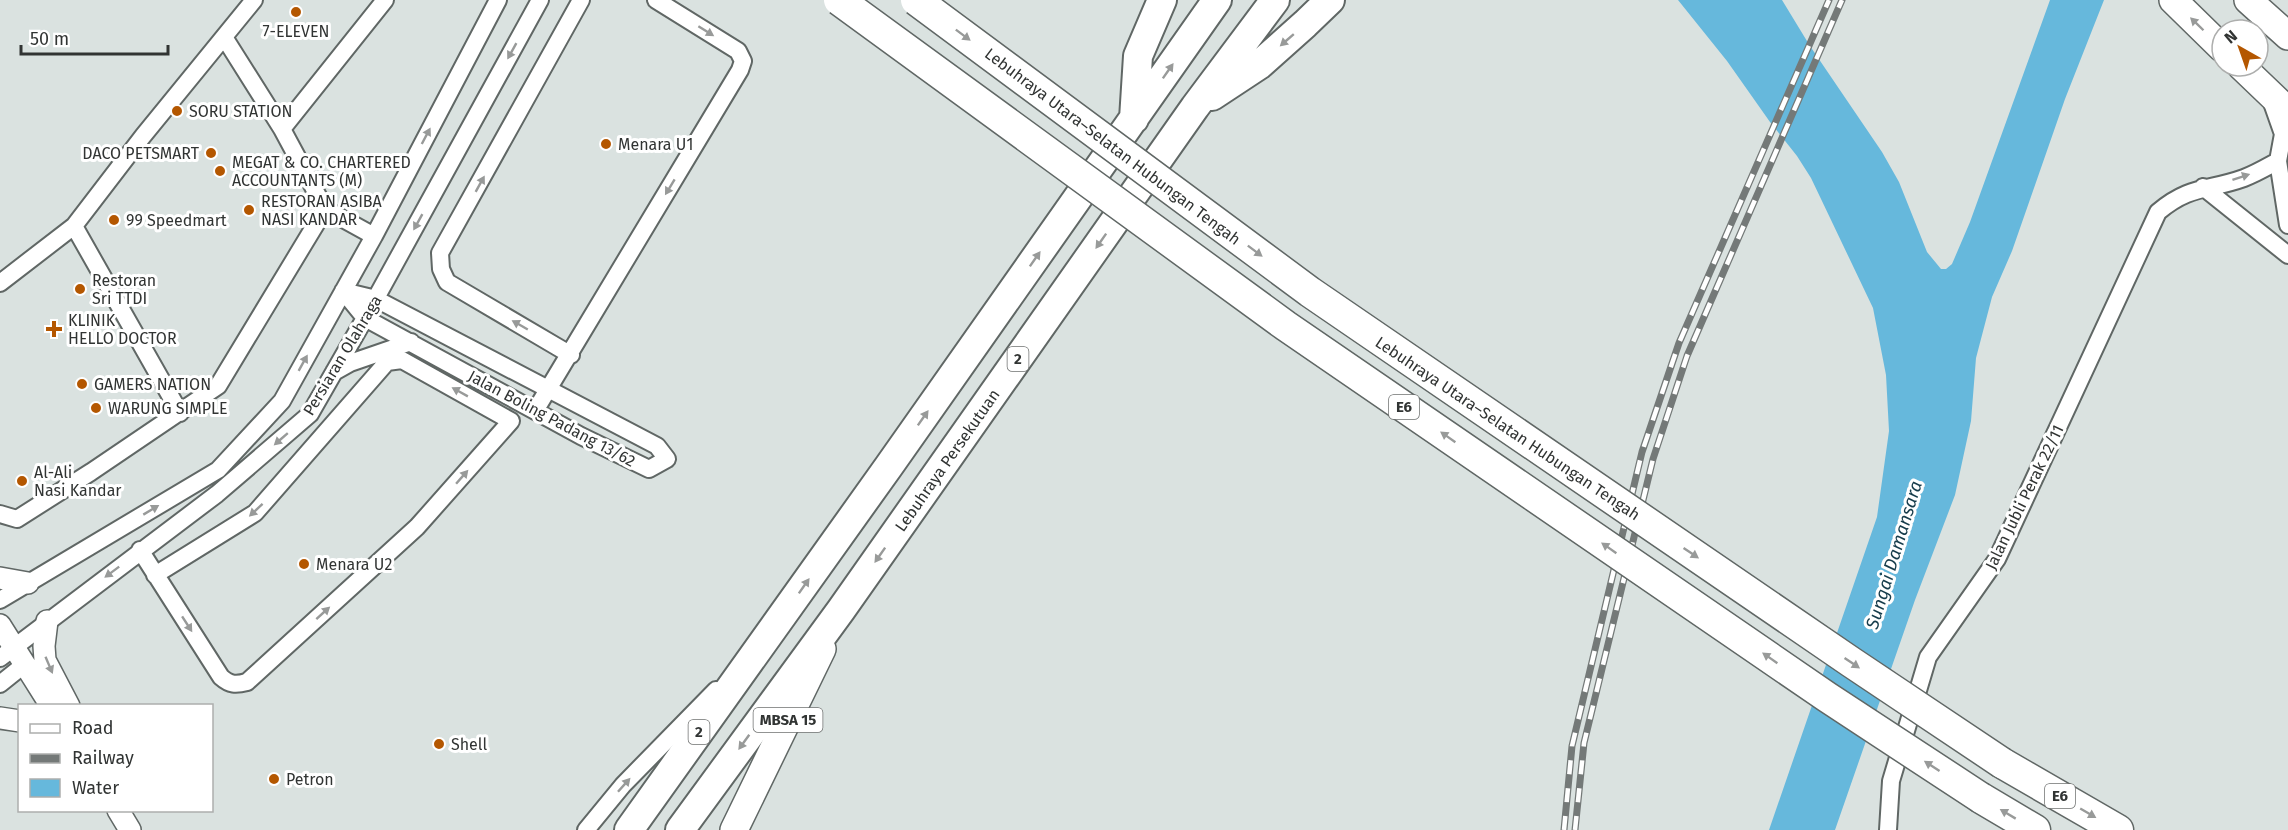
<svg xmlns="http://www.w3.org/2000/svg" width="2288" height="830" font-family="'Fira Sans',sans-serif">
<rect width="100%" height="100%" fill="#dae2e0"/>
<path fill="#66b8dc" d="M1678,0H1782L1810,46L1882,152L1899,182L1927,252L1941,269H1946L1952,264L1970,222L2050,0H2104L2065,99L2012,251L1992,297L1976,358L1971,421L1955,495L1915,600L1835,830H1769L1877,517L1889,431L1886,375L1873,308L1811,178L1797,156L1770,122L1727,61Z"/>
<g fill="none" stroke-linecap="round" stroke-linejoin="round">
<defs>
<path id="minor" d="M224,37L282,129L325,209
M2271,100L2283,134L2278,161L2288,225
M282,129L385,0
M2203,187L2288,255
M325,209L374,236
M74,226L180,413
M0,283L74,226L143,136L254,0
M343,291L376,299L657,446L667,459L649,469L581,436L365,318Z
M571,355L447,282L441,269L440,253L581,0
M334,372L350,363L411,342
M535,411L740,70L743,61L738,51L656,0
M0,514L17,519L91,472L218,386L325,209
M140,550L221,677C230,685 236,685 247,682L417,527L511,421L402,360L387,362L255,513L155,575
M0,600L218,470L282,401L374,236L498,0
M0,658L217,494L310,414L365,318L540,0
M0,684L25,664
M586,830L623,785L716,690
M1888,830L1891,781L1928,657L1997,559L2158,212C2190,185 2208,191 2244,178C2255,174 2267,167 2278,161"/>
<path id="tertiary" d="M0,578L28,583
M47,621L44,646L45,660L69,706
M0,625L51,706
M0,718L20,721
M118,810L130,830"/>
<path id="primary" d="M2173,0L2222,48
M2248,0L2288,36
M2241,66L2288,111
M734,830L822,649"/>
<path id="trunk" d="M1212,96L1259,65L1305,24L1330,0
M1134,119L1138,56L1162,0
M629,830L889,466L1217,0
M680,830L841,610L1195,107L1275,0"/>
<path id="motorway" d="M2002,763L2118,830
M1981,798L2035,830"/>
</defs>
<use href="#minor" stroke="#606765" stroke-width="20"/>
<use href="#tertiary" stroke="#606765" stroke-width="24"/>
<use href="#primary" stroke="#606765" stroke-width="30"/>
<use href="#trunk" stroke="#606765" stroke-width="32"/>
<use href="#motorway" stroke="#606765" stroke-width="33"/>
<use href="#minor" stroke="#fff" stroke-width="16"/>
<use href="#tertiary" stroke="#fff" stroke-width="21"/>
<use href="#primary" stroke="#fff" stroke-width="27"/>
<use href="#trunk" stroke="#fff" stroke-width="28"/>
<use href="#motorway" stroke="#fff" stroke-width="30"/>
<defs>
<path id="rail" d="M1564,830L1572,746L1642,452L1679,343L1829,0
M1575,830L1584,743L1653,459L1687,356L1842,0"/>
</defs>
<use href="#rail" stroke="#747978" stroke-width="7"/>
<use href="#rail" stroke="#fff" stroke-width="4.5" stroke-dasharray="14" stroke-linecap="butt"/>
<defs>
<path id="motorway-bridge" d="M839,0L1286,326L1827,697L1981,798
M916,0L1310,292L1851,662L2002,763"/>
</defs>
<use href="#motorway-bridge" stroke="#606765" stroke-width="33" stroke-linecap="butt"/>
<use href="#motorway-bridge" stroke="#fff" stroke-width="30"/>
</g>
<defs><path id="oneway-solid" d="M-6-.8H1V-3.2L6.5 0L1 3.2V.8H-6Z" transform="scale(1.5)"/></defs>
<g fill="#989a99">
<use href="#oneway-solid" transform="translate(2197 24) rotate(-136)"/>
<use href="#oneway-solid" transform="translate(706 31) rotate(32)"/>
<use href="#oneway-solid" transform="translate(963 35) rotate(37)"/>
<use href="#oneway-solid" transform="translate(1287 40) rotate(139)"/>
<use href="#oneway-solid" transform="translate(512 51) rotate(119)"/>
<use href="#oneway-solid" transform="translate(1168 71) rotate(-55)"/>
<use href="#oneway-solid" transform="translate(426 136) rotate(-62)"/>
<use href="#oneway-solid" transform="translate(2241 177) rotate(-18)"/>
<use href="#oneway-solid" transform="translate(480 184) rotate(-61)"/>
<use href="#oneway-solid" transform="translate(670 187) rotate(121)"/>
<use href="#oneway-solid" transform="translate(418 222) rotate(119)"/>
<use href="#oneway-solid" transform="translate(1101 241) rotate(125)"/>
<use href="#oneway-solid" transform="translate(1255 251) rotate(37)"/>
<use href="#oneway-solid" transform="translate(1035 259) rotate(-55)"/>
<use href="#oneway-solid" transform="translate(520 325) rotate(-150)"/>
<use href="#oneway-solid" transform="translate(303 363) rotate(-61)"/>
<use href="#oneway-solid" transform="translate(460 392) rotate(-151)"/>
<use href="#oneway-solid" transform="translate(923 418) rotate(-55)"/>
<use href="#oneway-solid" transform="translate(1448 437) rotate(-145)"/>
<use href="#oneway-solid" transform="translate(281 439) rotate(139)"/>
<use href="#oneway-solid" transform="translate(462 477) rotate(-49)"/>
<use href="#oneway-solid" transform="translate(151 510) rotate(-31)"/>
<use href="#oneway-solid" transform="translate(256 510) rotate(137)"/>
<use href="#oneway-solid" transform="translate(1609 548) rotate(-145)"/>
<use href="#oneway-solid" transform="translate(1691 553) rotate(34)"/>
<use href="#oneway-solid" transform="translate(880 555) rotate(125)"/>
<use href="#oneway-solid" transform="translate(112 572) rotate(143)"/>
<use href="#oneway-solid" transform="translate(804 586) rotate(-55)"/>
<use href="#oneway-solid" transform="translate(323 613) rotate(-42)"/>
<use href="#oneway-solid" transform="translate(187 624) rotate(57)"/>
<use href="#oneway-solid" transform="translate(1770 658) rotate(-145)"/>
<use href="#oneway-solid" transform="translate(1852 663) rotate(34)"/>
<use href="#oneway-solid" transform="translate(49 665) rotate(67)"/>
<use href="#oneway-solid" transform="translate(744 742) rotate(126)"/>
<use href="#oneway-solid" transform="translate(1932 766) rotate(-147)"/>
<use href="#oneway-solid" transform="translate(624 785) rotate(-48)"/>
<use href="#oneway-solid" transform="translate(2088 813) rotate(30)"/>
<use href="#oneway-solid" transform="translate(2008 814) rotate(-149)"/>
</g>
<g fill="#b45700" stroke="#fff" stroke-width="2">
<circle cx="296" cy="12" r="6"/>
<circle cx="177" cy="111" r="6"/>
<circle cx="606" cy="144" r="6"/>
<circle cx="211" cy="153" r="6"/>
<circle cx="220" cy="171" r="6"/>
<circle cx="249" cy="210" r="6"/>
<circle cx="114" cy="220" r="6"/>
<circle cx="80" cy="289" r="6"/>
<path d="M51 320h6v6h6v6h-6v6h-6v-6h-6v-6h6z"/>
<circle cx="82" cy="384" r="6"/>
<circle cx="96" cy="408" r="6"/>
<circle cx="22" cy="481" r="6"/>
<circle cx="304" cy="564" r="6"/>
<circle cx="439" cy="744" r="6"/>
<circle cx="274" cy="779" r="6"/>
</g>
<g text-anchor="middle" stroke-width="6" stroke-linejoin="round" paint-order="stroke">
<g fill="#fff" stroke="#6f7170" stroke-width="1.5">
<rect x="1007.5" y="347" width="21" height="24" rx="4.5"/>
<rect x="1389" y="395" width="30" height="24" rx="4.5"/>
<rect x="753.5" y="708" width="69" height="24" rx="4.5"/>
<rect x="688.5" y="720" width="21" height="24" rx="4.5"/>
<rect x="2045" y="784" width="30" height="24" rx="4.5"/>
</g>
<g font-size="15" font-weight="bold" fill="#313433">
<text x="1018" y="364">2</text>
<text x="1404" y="412">E6</text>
<text x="788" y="725">MBSA 15</text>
<text x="699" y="737">2</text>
<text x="2060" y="801">E6</text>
</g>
<g font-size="16" fill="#313433" stroke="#fff" text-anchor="start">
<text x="296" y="37" text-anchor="middle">7-ELEVEN</text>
<text x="189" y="117">SORU STATION</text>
<text x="618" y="150">Menara U1</text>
<text x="199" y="159" text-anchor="end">DACO PETSMART</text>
<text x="232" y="168">MEGAT &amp; CO. CHARTERED<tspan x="232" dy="18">ACCOUNTANTS (M)</tspan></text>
<text x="261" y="207">RESTORAN ASIBA<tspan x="261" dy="18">NASI KANDAR</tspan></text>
<text x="126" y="226">99 Speedmart</text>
<text x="92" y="286">Restoran<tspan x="92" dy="18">Sri TTDI</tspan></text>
<text x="68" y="326">KLINIK<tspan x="68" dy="18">HELLO DOCTOR</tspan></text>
<text x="94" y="390">GAMERS NATION</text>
<text x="108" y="414">WARUNG SIMPLE</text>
<text x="34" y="478">Al-Ali<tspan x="34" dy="18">Nasi Kandar</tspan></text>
<text x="316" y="570">Menara U2</text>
<text x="451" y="750">Shell</text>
<text x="286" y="785">Petron</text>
</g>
<g font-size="16" fill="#313433" stroke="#fff">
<text transform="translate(1113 146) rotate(37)" y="6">Lebuhraya Utara–Selatan Hubungan Tengah</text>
<text transform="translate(342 355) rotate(-59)" y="6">Persiaran Olahraga</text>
<text transform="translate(552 418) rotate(28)" y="6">Jalan Boling Padang 13/62</text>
<text transform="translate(1508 428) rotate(34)" y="6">Lebuhraya Utara–Selatan Hubungan Tengah</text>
<text transform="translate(947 460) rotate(-55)" y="6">Lebuhraya Persekutuan</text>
<text transform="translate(2024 497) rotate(-64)" y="6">Jalan Jubli Perak 22/11</text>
</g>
<g font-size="18" font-style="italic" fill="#163c4b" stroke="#fff">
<text transform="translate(1894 555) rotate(-73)" y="6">Sungai Damansara</text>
</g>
</g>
<rect x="18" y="704" width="195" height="108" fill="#ffffff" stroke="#adaead" stroke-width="1.5"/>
<rect x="30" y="724" width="30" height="9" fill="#ffffff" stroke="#adaead" stroke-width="1.5"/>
<text x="72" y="734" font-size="18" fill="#313433">Road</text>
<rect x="30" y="754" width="30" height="9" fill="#747978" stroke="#adaead" stroke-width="1.5"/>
<text x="72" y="764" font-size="18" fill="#313433">Railway</text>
<rect x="30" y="779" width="30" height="18" fill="#66b8dc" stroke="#adaead" stroke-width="1.5"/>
<text x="72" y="794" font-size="18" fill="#313433">Water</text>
<g transform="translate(2240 48) rotate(320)"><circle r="28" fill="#ffffff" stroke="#adaead" stroke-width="1.5"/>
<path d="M0-4.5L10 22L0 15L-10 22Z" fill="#b45700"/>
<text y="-9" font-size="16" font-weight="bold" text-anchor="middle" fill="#313433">N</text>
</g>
<path d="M21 45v9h147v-9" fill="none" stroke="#313433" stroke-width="3"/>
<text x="30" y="45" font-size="18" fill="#313433" stroke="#ffffff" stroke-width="4.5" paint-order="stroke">50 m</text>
</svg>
